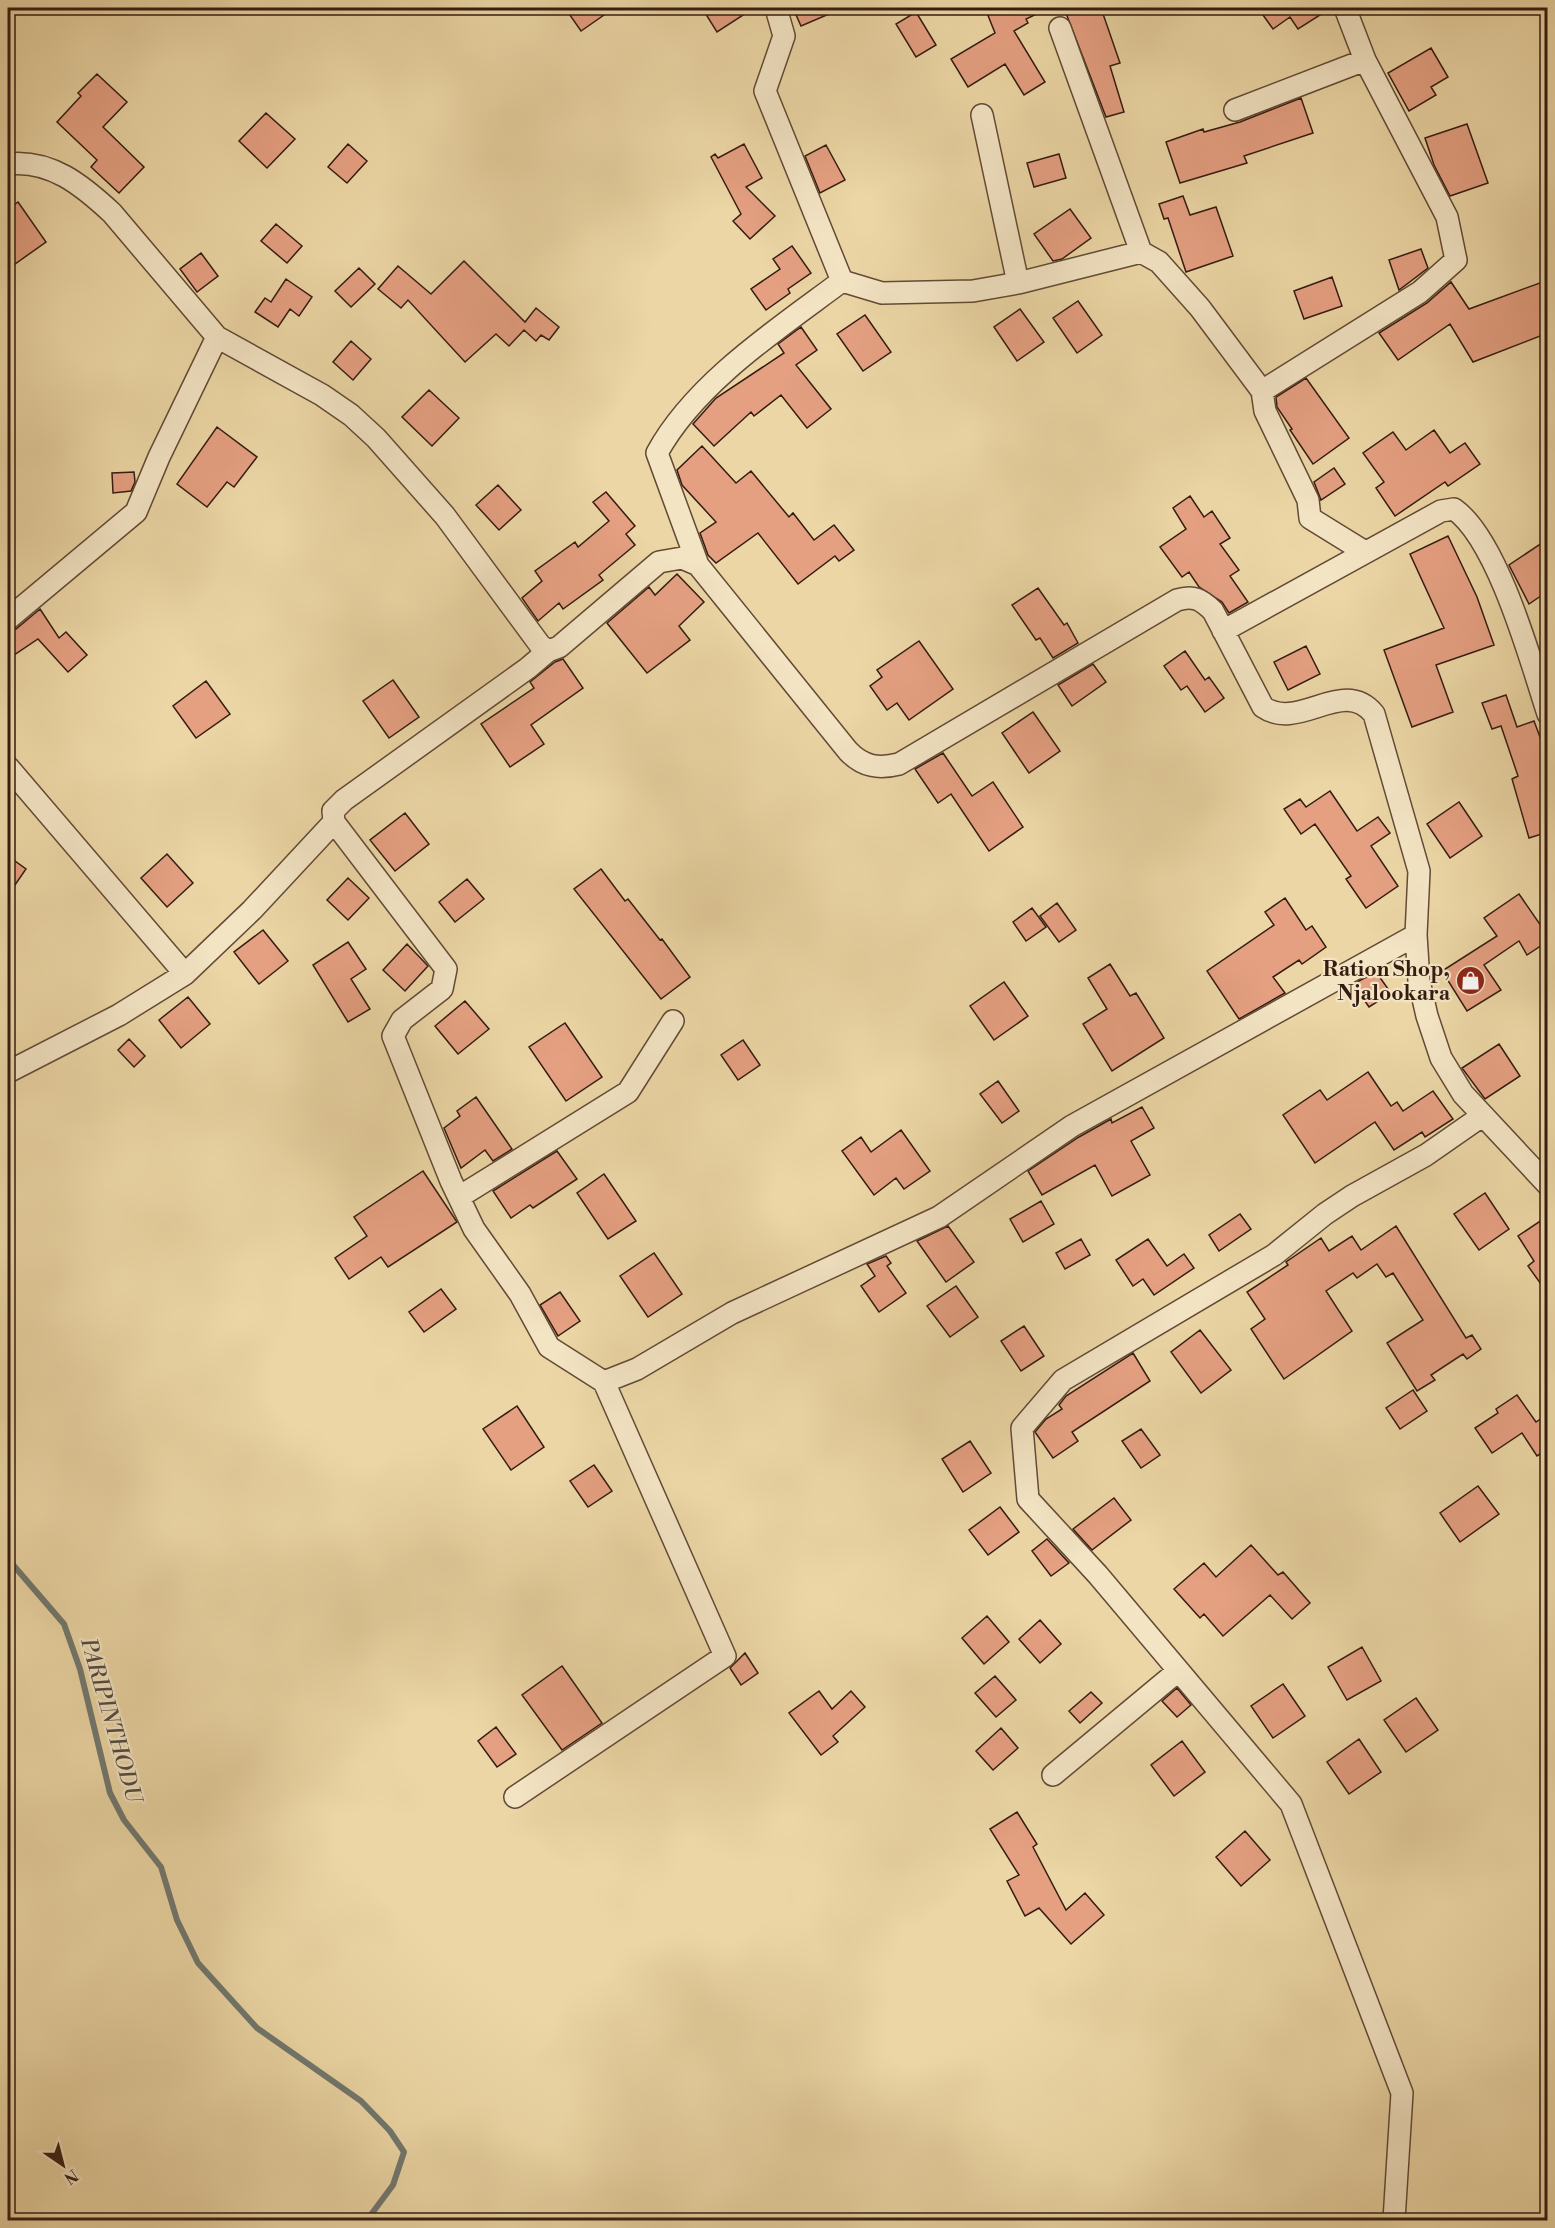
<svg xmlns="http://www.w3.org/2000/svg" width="1555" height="2228" font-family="'Libre Bodoni',serif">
<rect width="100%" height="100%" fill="#ecd6a5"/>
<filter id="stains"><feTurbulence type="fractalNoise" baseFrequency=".00333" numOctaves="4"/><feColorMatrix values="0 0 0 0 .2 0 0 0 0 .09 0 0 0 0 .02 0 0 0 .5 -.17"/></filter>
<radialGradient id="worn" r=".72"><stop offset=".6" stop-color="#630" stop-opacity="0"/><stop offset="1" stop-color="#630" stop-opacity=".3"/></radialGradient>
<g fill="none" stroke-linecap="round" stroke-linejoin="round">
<path stroke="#727970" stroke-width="6" d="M8,1559L64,1624L80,1669L110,1793L124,1820L161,1867L177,1920L198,1963L257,2028L361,2101L390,2131L404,2152L393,2185L367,2220"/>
</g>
<path fill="#e5a082" stroke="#341c11" stroke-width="1.5" d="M565,8H614L581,31Z
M702,8H754L717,32Z
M793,8H843L801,26Z
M985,8H1049L1026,19L1028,23L1014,31L1045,82L1024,95L1005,64L968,87L951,59L995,33Z
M1064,8H1101L1120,63L1110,66L1124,112L1106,117Z
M1258,8H1331L1298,29L1290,17L1273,29Z
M916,12L936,45L916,57L896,24Z
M1431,48L1448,77L1431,87L1436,95L1409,111L1388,73Z
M97,74L127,102L103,127L144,167L119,193L91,167L97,160L57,122L81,96L78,93Z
M1301,98L1313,133L1244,156L1247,163L1180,183L1166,142L1203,129L1204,132L1240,122Z
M266,113L295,139L267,168L239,141Z
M1467,124L1488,183L1450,196L1434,165L1425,138Z
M348,144L367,161L347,183L328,167Z
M744,144L762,178L746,187L775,216L750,239L733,221L741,214L711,157L715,154L718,158Z
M826,145L845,180L820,193L805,156Z
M1059,154L1066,178L1034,187L1027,163Z
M1183,196L1190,215L1216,207L1233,256L1186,272L1168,218L1164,219L1159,204Z
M18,202L46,242L8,269V209Z
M1070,209L1091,238L1062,259L1053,261L1034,234Z
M276,224L302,246L287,263L261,241Z
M792,246L811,273L788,289L790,293L766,310L751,289L780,269L773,259Z
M1421,249L1428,268L1399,290L1389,260Z
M201,253L218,276L197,292L180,269Z
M464,261L525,322L536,308L559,327L549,340L541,335L536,341L524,330L509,346L496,334L465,362L408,300L401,308L378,289L398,266L431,294Z
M359,268L375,284L351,307L335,291Z
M1332,277L1342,306L1304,319L1294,291Z
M286,279L312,297L299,316L290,309L278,327L255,312L265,298L271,302Z
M1548,280V333L1473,362L1450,324L1398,360L1379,333L1427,303L1451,282L1469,309Z
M1078,301L1102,335L1077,353L1053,318Z
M1020,309L1044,342L1017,361L994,327Z
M865,315L891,352L863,371L837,334Z
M801,327L817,350L796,365L831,409L807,428L781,395L754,416L751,412L714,446L693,424L716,398L784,353L778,344Z
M351,341L371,359L353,380L333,362Z
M1306,378L1349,438L1313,464L1290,430L1292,429L1277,407L1276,397Z
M429,390L459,418L432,446L402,417Z
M217,427L257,457L234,487L227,482L207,507L177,484Z
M1434,430L1450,453L1465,443L1480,464L1448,486L1445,482L1395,516L1376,488L1384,482L1363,453L1393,432L1406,450Z
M702,446L736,483L751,471L789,517L793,513L814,540L834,525L854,550L839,561L835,556L798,584L758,533L716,563L708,555L700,533L716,522L682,485L677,470Z
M1334,468L1345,484L1321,500L1314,482Z
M134,472L135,482L131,491L113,493L112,473Z
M498,485L521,510L499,530L476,505Z
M606,492L635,526L626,534L635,545L599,575L603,580L563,609L559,603L538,621L522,598L542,581L535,571L575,542L578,547L609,521L593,502Z
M1190,496L1204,517L1212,511L1230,538L1220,544L1239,570L1230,576L1248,602L1229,613L1222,602L1199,587L1189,572L1182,577L1160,547L1186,529L1173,508Z
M1448,536L1477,597L1494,645L1436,665L1453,712L1412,727L1384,650L1444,628L1410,554Z
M1548,539V591L1529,604L1509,565Z
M677,574L704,602L679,626L690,640L647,673L607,623L649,587L655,595Z
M1038,588L1064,625L1067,623L1078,643L1053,658L1040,638L1036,640L1012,605Z
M40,609L59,638L66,632L87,655L68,672L38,639L8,659V631L16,629Z
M919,641L953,689L909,720L897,703L887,710L870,686L882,677L877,670Z
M1306,646L1320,674L1288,690L1274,662Z
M1185,651L1205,680L1209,677L1224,698L1205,712L1187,686L1181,690L1164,666Z
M563,659L583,688L531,725L544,744L510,767L481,724L534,688L530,682L555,662Z
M1093,664L1106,682L1072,706L1058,685Z
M393,680L419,717L389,738L363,701Z
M206,681L230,714L196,738L173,706Z
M1506,695L1517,727L1534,721L1546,753L1543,755L1548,768V832L1529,838L1512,779L1518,776L1501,726L1492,729L1482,703Z
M1033,712L1060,751L1029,773L1002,733Z
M943,753L972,796L993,782L1023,827L989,851L951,794L938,803L915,769Z
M1330,791L1357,831L1378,817L1390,833L1371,846L1398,886L1366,908L1346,879L1351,876L1315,824L1301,834L1284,809L1300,799L1306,807Z
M1459,802L1482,836L1450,858L1427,824Z
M405,813L429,844L395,871L370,840Z
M167,854L193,883L167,907L141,878Z
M8,856L26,869L8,895Z
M601,869L625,901L628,899L660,940L662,939L690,977L661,999L574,889Z
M348,878L369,898L348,920L327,900Z
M467,879L484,899L455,922L439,902Z
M1519,894L1548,936V941L1527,955L1519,941L1484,965L1501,990L1467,1011L1442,971L1497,936L1484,918Z
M1285,898L1306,930L1312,926L1326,947L1302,964L1299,960L1273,977L1285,993L1239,1019L1207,971L1274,925L1265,912Z
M1057,903L1076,930L1059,942L1040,916Z
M1032,908L1046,927L1026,941L1013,922Z
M263,930L288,961L259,984L234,952Z
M348,942L366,969L351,979L370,1009L348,1022L313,965Z
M407,944L428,966L405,991L383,970Z
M1110,964L1130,996L1136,993L1164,1038L1112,1071L1083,1024L1107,1009L1088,978Z
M1376,972L1391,993L1369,1007L1353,984Z
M1004,982L1028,1016L994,1040L970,1006Z
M188,997L210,1024L181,1048L159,1020Z
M465,1001L489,1029L458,1054L435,1026Z
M565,1023L602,1077L566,1101L529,1047Z
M129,1039L145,1056L134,1067L118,1050Z
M743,1040L760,1065L738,1080L721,1055Z
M1499,1044L1520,1076L1485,1099L1462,1068Z
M1368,1072L1391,1106L1397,1102L1403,1111L1433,1091L1453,1119L1425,1137L1422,1132L1394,1150L1375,1122L1315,1163L1283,1115L1320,1090L1327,1100Z
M998,1081L1019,1111L1002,1123L980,1094Z
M476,1097L512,1149L493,1161L485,1150L461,1168L444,1128L460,1116L457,1111Z
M1142,1107L1154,1128L1131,1141L1150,1175L1112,1196L1095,1165L1042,1195L1028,1171L1079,1137L1111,1119L1112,1123Z
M901,1130L930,1171L904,1189L896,1178L874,1195L842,1151L861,1137L871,1152Z
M557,1151L577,1179L533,1208L530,1205L511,1218L493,1191Z
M423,1171L457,1222L388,1267L381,1257L349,1279L335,1258L367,1236L354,1217Z
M604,1174L636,1221L608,1239L577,1193Z
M1485,1193L1509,1229L1479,1250L1454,1214Z
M1041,1201L1054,1224L1023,1242L1010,1219Z
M1240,1214L1251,1229L1219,1251L1209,1235Z
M1548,1216V1294L1528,1266L1534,1261L1518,1236Z
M948,1226L974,1262L946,1282L917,1241Z
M1396,1226L1466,1338L1472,1335L1481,1349L1467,1359L1463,1354L1431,1375L1435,1380L1417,1391L1387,1343L1423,1320L1393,1273L1386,1277L1377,1264L1357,1278L1353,1273L1326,1291L1352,1331L1284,1379L1251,1329L1265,1319L1247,1292L1288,1265L1286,1262L1321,1238L1329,1251L1352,1236L1361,1250Z
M1081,1239L1090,1255L1065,1269L1056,1253Z
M1148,1239L1167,1266L1184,1254L1194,1268L1154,1295L1143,1279L1133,1286L1116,1260Z
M654,1253L682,1294L648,1317L620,1276Z
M886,1256L891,1263L887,1266L906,1293L879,1312L861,1286L875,1276L867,1264Z
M956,1286L978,1317L950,1337L927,1306Z
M441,1289L456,1309L424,1332L409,1312Z
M560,1292L580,1321L558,1336L540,1305Z
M1024,1326L1044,1356L1021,1371L1001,1341Z
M1200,1330L1231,1370L1201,1393L1171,1352Z
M1133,1353L1150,1381L1072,1432L1078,1441L1053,1458L1035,1432L1046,1419L1062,1409L1059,1405L1066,1396Z
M1413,1390L1427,1411L1400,1429L1386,1408Z
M1517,1395L1536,1422L1548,1414V1449L1537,1456L1522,1433L1492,1453L1475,1428L1498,1413L1496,1409Z
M517,1406L544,1447L511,1470L483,1429Z
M1141,1429L1160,1455L1141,1468L1122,1441Z
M970,1441L991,1473L963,1492L942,1459Z
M594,1465L612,1491L588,1507L570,1481Z
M1478,1486L1499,1514L1460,1542L1440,1513Z
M1114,1498L1131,1520L1092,1550L1073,1529Z
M1000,1507L1019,1532L988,1555L969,1530Z
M1047,1539L1069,1563L1051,1576L1032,1551Z
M1251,1545L1278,1575L1283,1572L1310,1603L1292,1619L1270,1595L1223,1636L1204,1614L1200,1618L1174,1589L1204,1563L1216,1577Z
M987,1616L1009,1642L984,1664L962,1638Z
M1040,1620L1061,1644L1040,1663L1019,1639Z
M1362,1647L1381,1681L1347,1700L1328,1667Z
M745,1653L758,1673L741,1685L730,1668Z
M562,1666L602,1723L562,1750L522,1695Z
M995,1676L1016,1700L996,1717L975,1693Z
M1283,1684L1305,1716L1273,1738L1251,1706Z
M1177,1688L1191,1705L1177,1717L1162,1701Z
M819,1691L832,1709L851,1691L865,1707L833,1736L838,1742L821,1755L789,1713Z
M1091,1692L1102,1703L1080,1723L1069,1711Z
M1416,1698L1438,1730L1406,1752L1384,1720Z
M496,1727L516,1754L497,1767L478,1741Z
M1001,1728L1018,1748L993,1770L976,1751Z
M1359,1739L1381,1772L1349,1794L1327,1762Z
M1182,1741L1205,1772L1174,1796L1151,1765Z
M1017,1812L1037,1844L1033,1847L1066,1910L1085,1893L1104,1915L1071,1944L1039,1908L1025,1916L1007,1881L1019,1875L990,1829Z
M1245,1831L1270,1860L1241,1886L1216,1857Z"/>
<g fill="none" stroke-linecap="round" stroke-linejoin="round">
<defs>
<path id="street" d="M776,8L784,36L765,91L842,281
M1060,28L1141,252L1159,262L1200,308L1262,391L1265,411L1308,500L1310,518L1365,552
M1235,110L1365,60
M982,115L1018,283
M8,164C50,159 82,185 112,213L217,337L322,395L351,415L376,438L445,516L540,645L548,651L559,647L659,562L682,558L698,565L848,751C863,767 879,769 899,764L1177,600C1193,595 1201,599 1213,611L1263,707C1299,732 1343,676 1374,714L1419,871L1416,935L1419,981L1427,1016L1441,1058L1463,1094L1548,1185
M842,281L882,293L973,291L1018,283L1141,252
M1262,391L1420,292L1456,260L1447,217L1365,60L1345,8
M698,565L657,453C695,383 779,328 842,281
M8,619L136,512L159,457L217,337
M1223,631L1441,511L1454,509C1498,540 1531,662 1548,714
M548,651L528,668L344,800L333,811L334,822L446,969L442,989L402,1020L393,1036L451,1181L474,1229L520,1294L549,1347L604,1382L637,1369L732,1313L939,1217L1072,1126L1416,935
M8,767L185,974
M8,1072L119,1015L185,974L252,910L334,822
M459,1197L628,1092L673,1021
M1053,1775L1178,1671
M515,1797L725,1656L604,1382
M1394,2220L1402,2093L1291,1804L1098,1575L1028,1499L1022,1428L1063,1380L1274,1255L1325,1214L1352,1196L1426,1155L1482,1116"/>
</defs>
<use href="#street" stroke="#624a36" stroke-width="24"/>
<use href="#street" stroke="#f3e4c4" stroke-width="21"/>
</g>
<defs>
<symbol id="shop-disc" viewBox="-11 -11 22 22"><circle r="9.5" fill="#8f2418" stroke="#f3e4c4"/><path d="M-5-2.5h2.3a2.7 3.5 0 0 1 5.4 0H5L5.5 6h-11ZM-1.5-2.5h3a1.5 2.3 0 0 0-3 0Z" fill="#fff"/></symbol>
</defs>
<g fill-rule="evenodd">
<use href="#shop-disc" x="1454" y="964" width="33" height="33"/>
</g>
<g text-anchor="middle" stroke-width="4.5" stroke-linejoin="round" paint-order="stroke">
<g font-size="21" font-weight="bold" fill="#341c11" stroke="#f3e4c4" text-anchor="end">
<text x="1450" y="976">Ration Shop,<tspan x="1450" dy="24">Njalookara</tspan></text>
</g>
<g font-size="22" font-style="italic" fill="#534a41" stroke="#f3e4c4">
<text transform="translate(112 1720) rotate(74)" y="8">PARIPINTHODU</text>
</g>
</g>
<rect width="1555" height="2228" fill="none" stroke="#ecd6a5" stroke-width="30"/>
<rect x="9" y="9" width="1537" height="2210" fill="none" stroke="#341c11" stroke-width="3"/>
<rect x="15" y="15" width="1525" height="2198" fill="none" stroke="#341c11" stroke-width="1.5"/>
<g transform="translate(63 2165) rotate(145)" stroke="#f3e4c4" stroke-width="4.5" paint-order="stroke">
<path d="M0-4.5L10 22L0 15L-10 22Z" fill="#341c11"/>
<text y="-9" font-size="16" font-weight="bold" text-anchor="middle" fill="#341c11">N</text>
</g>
<rect width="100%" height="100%" filter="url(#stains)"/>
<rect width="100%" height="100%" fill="url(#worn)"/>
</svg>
